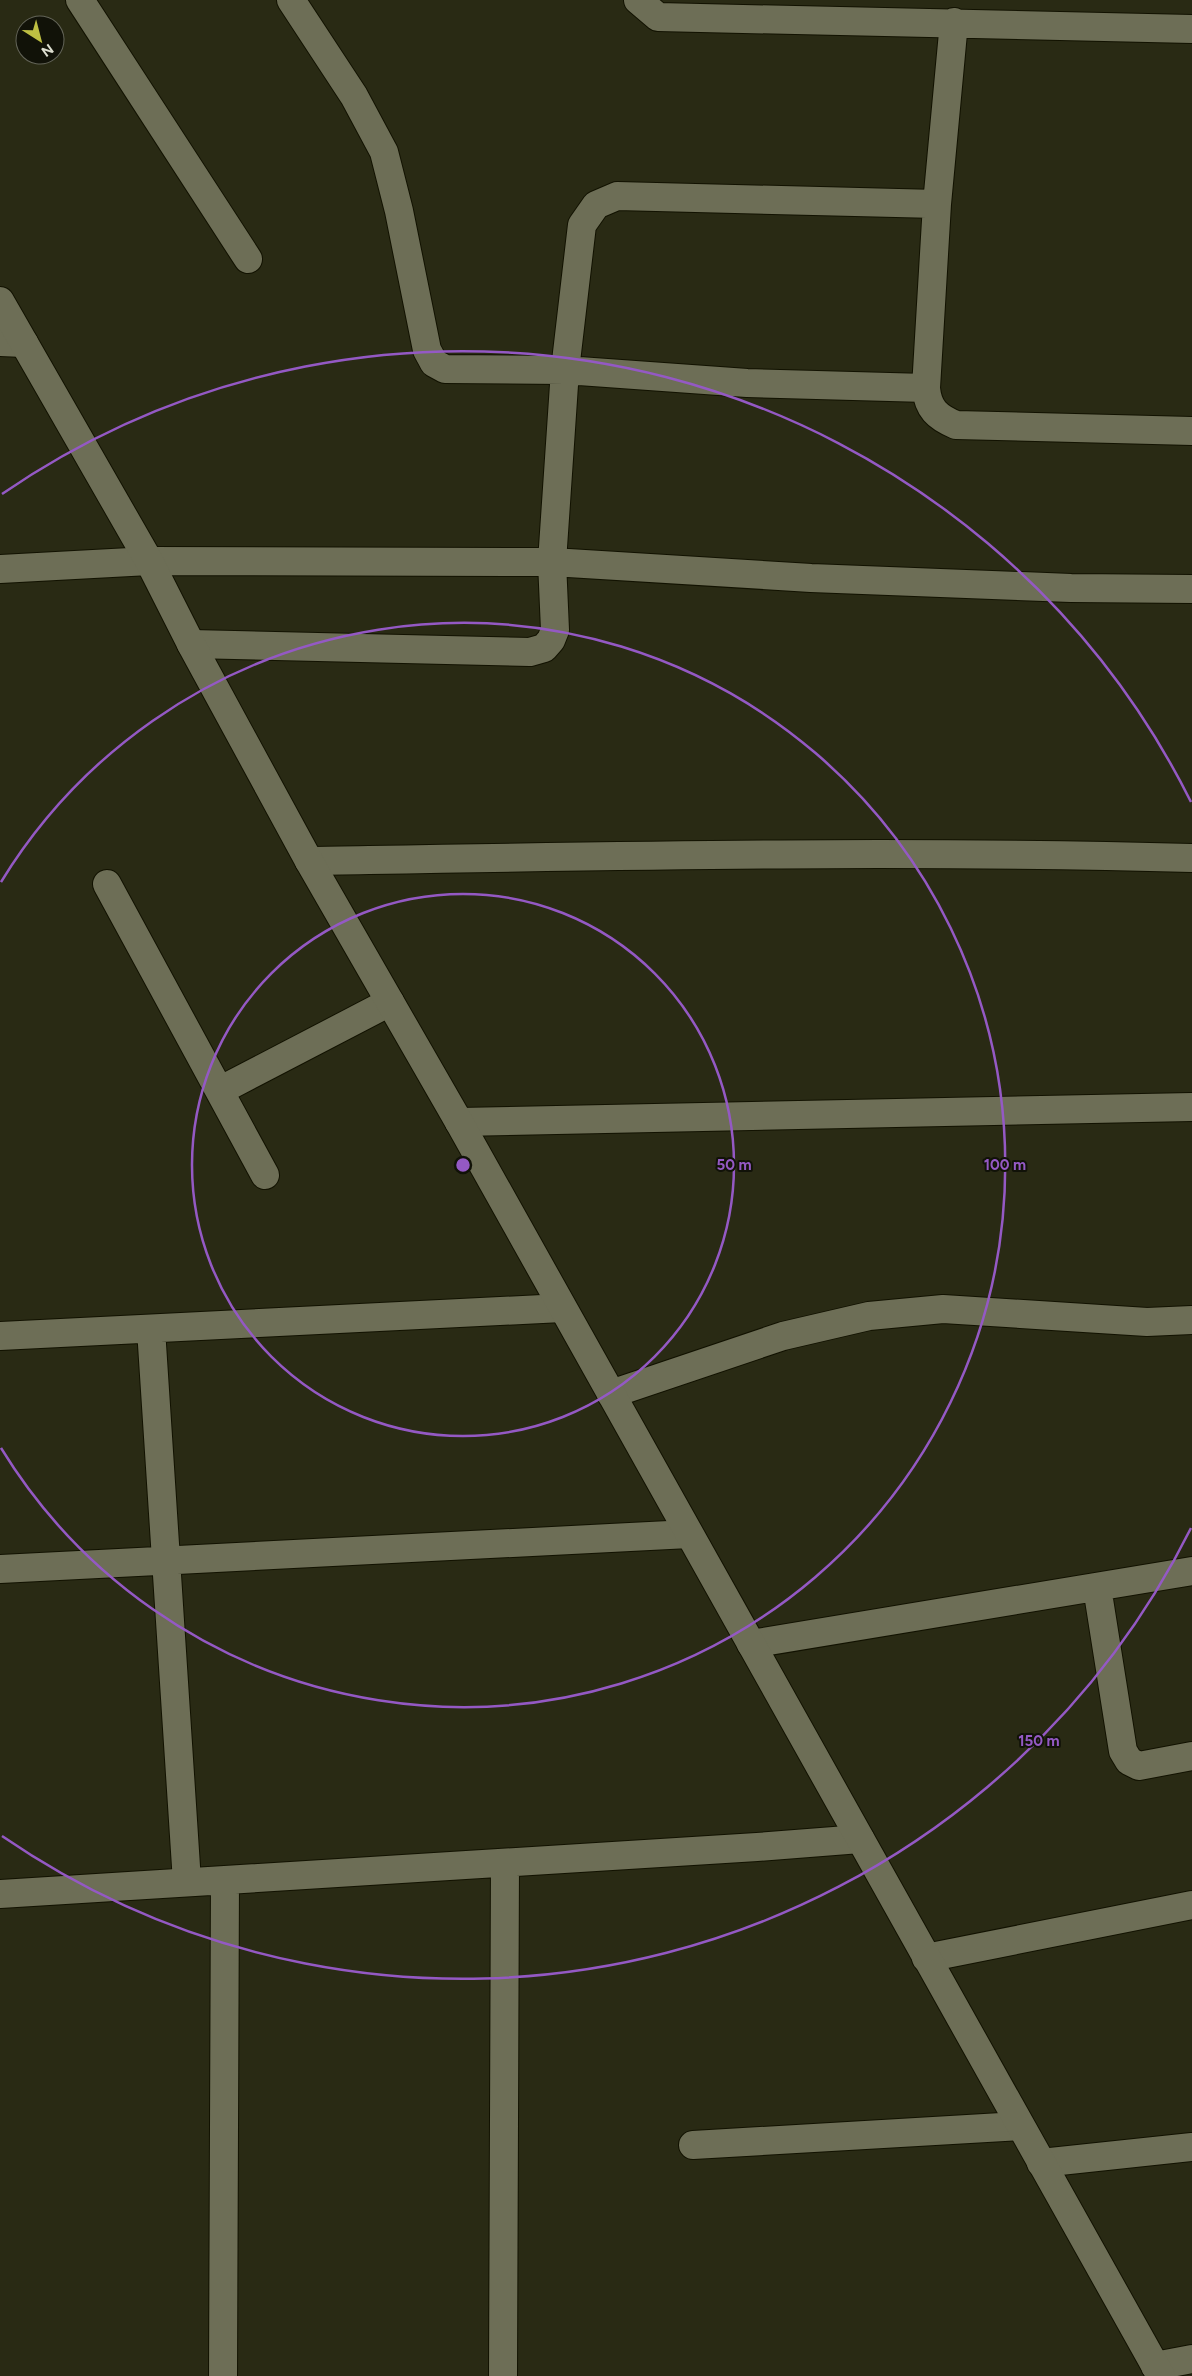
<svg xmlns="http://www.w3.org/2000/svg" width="1192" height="2376" font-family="Figtree,sans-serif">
<rect width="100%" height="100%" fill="#292a14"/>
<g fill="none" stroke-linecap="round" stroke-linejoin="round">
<defs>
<path id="minor" d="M80,0L248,259
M291,0L354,96L384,152L399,211L427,350L434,363L445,369L565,370L747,383L926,388
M638,0L658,17L1192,29
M954,22L937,204L926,388C928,409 937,417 956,425L1192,431
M0,342L24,343
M0,569L149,561L552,562L811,578L1071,588L1192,589
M191,644L530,652L544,648L551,640L555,630L552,562L565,370L582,225L596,205L617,196L937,204
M309,861C604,856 898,850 1192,858
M107,884L265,1175
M221,1090L390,1002
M459,1122L1192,1107
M151,1329L187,1882
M0,1336L562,1308
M611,1394L783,1336L869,1316L943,1309L1147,1322L1192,1320
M0,1569L689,1534
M1097,1587L1123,1751L1129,1761L1139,1766L1192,1756
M751,1644L1192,1571
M0,1894L757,1847L860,1839
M926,1958L1192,1905
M693,2145L1020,2126
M1041,2163L1192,2147
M1155,2366L1192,2359
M223,2376L225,1880
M503,2376L505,1863"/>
<path id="tertiary" d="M0,301L149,561L191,644L309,861L459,1122L1161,2376"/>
</defs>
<use href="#minor" stroke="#121201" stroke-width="30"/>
<use href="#tertiary" stroke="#121201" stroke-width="30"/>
<use href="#minor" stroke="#6d6e56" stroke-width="28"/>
<use href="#tertiary" stroke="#6d6e56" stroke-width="28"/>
</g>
<g fill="none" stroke="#9459c4" stroke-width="2.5">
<circle cx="463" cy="1165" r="271"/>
<path d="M1 882A542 542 0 1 1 1 1448"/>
<path d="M1191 1528A814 814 0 0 1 2 1836M2 494A814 814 0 0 1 1191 802"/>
</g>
<circle cx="463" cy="1165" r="8" fill="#9459c4" stroke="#111208" stroke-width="2.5"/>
<g font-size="15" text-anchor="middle" font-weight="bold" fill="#9459c4" stroke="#111208" stroke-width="4" stroke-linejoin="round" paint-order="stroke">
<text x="734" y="1170">50 m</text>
<text x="1005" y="1170">100 m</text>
<text x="1039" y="1746">150 m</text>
</g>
<g transform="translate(40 40) rotate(144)"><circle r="24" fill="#111208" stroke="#636458"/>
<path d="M0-4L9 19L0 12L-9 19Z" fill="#bebf42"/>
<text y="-8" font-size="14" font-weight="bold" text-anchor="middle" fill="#dedfd1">N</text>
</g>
</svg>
